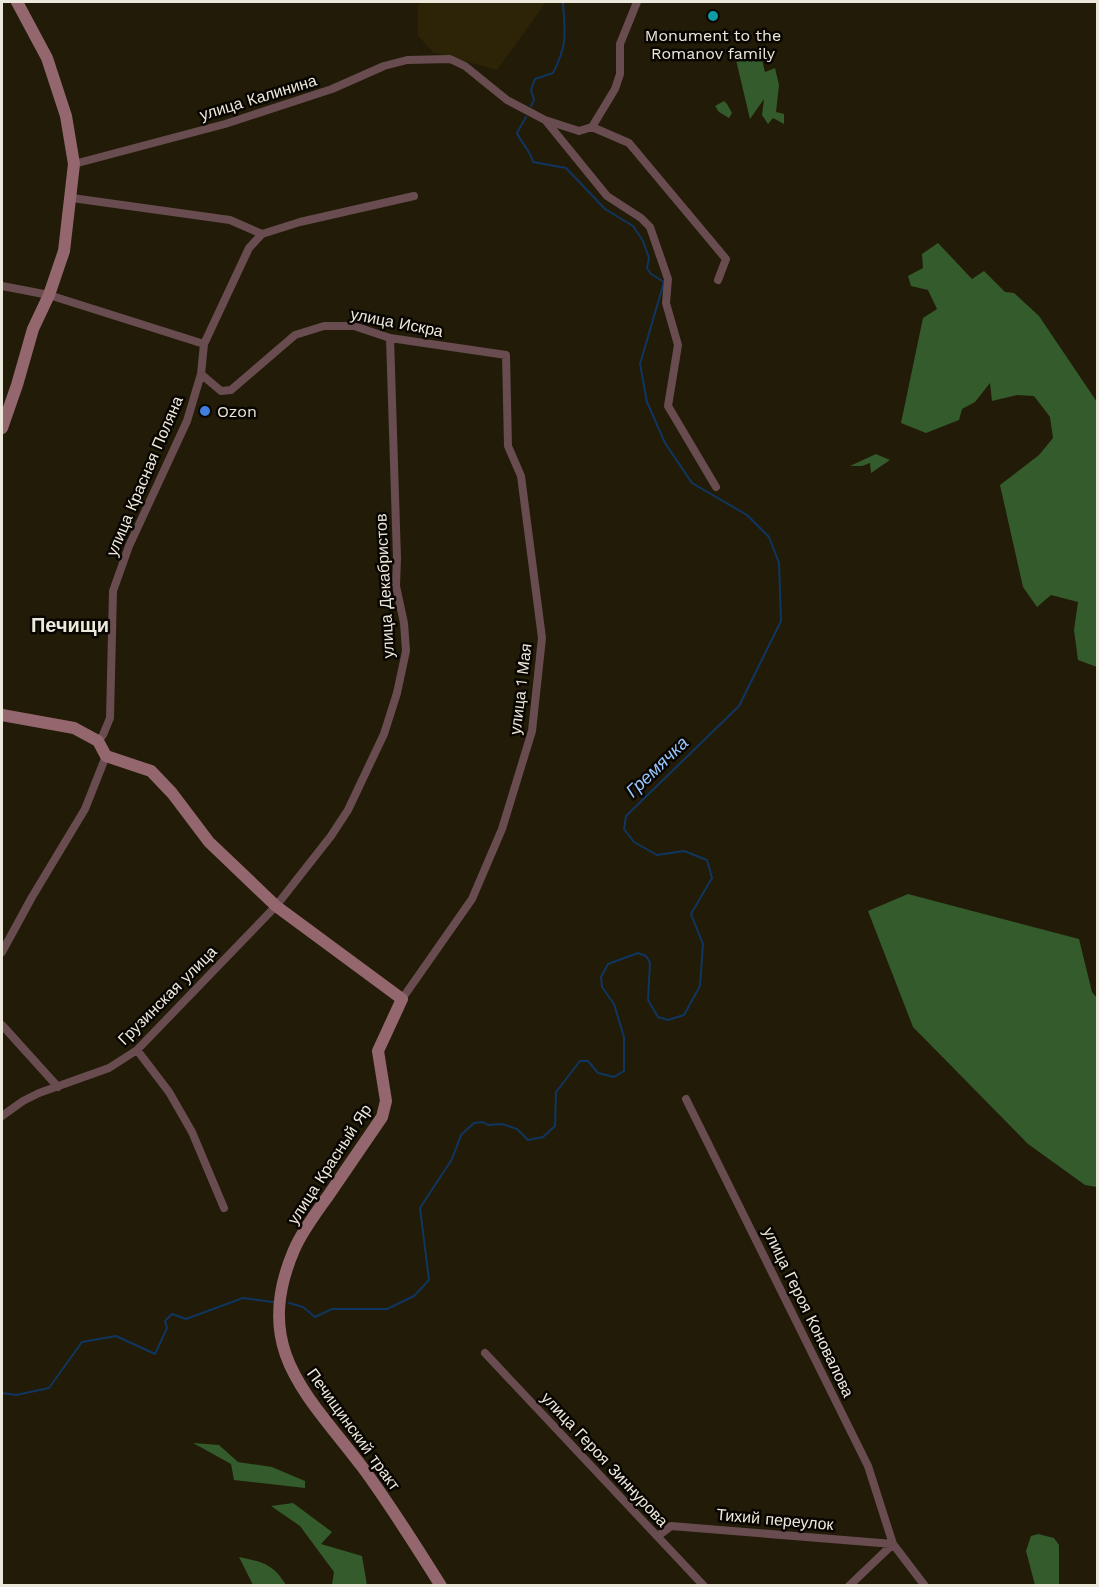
<svg xmlns="http://www.w3.org/2000/svg" width="1099" height="1587" font-family="'Work Sans',sans-serif">
<rect width="100%" height="100%" fill="#221b07"/>
<path fill="#2d2408" d="M425,2H546L497,70L433,52L418,36V5Z"/>
<path fill="#345b2c" d="M748,49L761,56L765,72L775,68L779,85L776,112L784,114V124L773,118L768,124L762,115L764,99L750,119L736,60Z
M724,101L727,104L732,113L729,118L719,112L715,106Z
M938,243L972,279L984,271L1005,292L1014,293L1039,316L1097,402V667L1078,660L1074,630L1078,602L1051,595L1037,607L1023,587L1000,485L1039,455L1053,438L1050,417L1034,396L1017,395L992,401L990,383L975,402L962,409L959,420L926,433L901,423L923,318L937,309L928,290L911,286L908,276L923,268L922,254Z
M876,454L890,460L871,473L870,463L862,466H850Z
M908,894L1079,939L1092,992L1097,998V1187L1085,1185L1028,1144L913,1027L868,911Z
M193,1443L219,1445L238,1462L272,1467L305,1481V1488L234,1480L231,1464Z
M293,1503L332,1532L321,1544L362,1556L367,1585H332L334,1572L300,1526L271,1506Z
M1038,1534L1054,1538L1059,1545V1585H1035L1026,1551L1031,1536Z
M239,1557C263,1562 273,1564 286,1585H253Z"/>
<g fill="none" stroke-linecap="round" stroke-linejoin="round">
<path stroke="#0f3660" stroke-width="2" d="M531,106L534,100L531,90L535,79L553,73C568,44 565,33 563,2
M289,1303L303,1307L315,1317L332,1309H387L414,1296L429,1280L420,1208L452,1159L461,1135L474,1123L483,1122L488,1125L502,1124L517,1129L528,1140L543,1137L555,1126L556,1092L580,1061H588L598,1073L614,1077L624,1071V1037L614,1004L602,987L601,977L608,964L638,953L646,956L650,963L648,1000L658,1017L668,1020L684,1015L700,986L703,944L691,914L712,878L707,860L684,851L657,855L634,842L624,829L626,816L739,706L781,621L779,563L769,537L747,515L692,483L665,443L647,402L640,364L664,282L651,274L647,268L649,258L643,241L633,226L605,209L566,168L533,162C530,150 522,144 517,133L526,117
M2,1393L16,1395L49,1388L82,1342L116,1336L155,1354L167,1328L165,1321L172,1314L186,1319L243,1298L273,1302"/>
<path stroke="#684c50" stroke-width="8" d="M546,121L607,196L641,218L650,227L668,279L666,303L678,345L668,406L716,487
M592,127L629,143L726,259L718,280
M74,164L225,124L332,89L384,66L407,60L450,59L465,66L507,100L545,120L579,131L592,127L615,89L620,74V44L637,2
M72,198L230,220L262,234L300,222L414,196
M2,286L49,295L204,344
M201,374L221,391L231,390L295,335L324,326H354L390,338L506,355L508,446L521,476L542,638L532,731L502,829L472,899L402,999
M98,741L103,735L110,718L113,591L129,546L187,421L201,374L204,344L249,248L262,234
M2,952L32,897L85,809L106,756
M2,1025L58,1087
M137,1050L169,1092L192,1132L224,1208
M686,1099L868,1466L893,1544L925,1586
M2,1116L23,1101L39,1093L109,1068L137,1050L276,906L331,836L348,810L384,734L397,693L406,651L404,623L396,586L397,558L390,338
M485,1353L704,1586
M658,1536L671,1526L893,1544
M849,1586L893,1544"/>
<path stroke="#94676e" stroke-width="12" d="M2,428L17,385L33,329L49,295L64,251L74,164L66,116L47,58L17,2
M2,715L74,728L98,741L106,756L151,771L172,793L209,842L276,906L402,999L378,1051L386,1101L382,1117C364,1143 346,1170 328,1196C316,1213 302,1231 294,1250C251,1350 308,1395 363,1468C391,1506 416,1546 441,1586"/>
</g>
<circle fill="#0f9aa8" stroke="#090602" stroke-width="2" cx="713" cy="16" r="6"/>
<circle fill="#3f7fe0" stroke="#090602" stroke-width="2" cx="205" cy="411" r="6"/>
<g text-anchor="middle" stroke-width="5" stroke-linejoin="round" paint-order="stroke">
<g font-size="16" fill="#ede8dc" stroke="#090602">
<text x="713" y="41">Monument to the<tspan x="713" dy="18">Romanov family</tspan></text>
<text x="217" y="417" text-anchor="start">Ozon</text>
</g>
<g font-size="16" fill="#ede8dc" stroke="#090602">
<text transform="translate(258 97) rotate(-17)" y="6">улица Калинина</text>
<text transform="translate(397 322) rotate(11)" y="6">улица Искра</text>
<text transform="translate(144 476) rotate(-67)" y="6">улица Красная Поляна</text>
<text transform="translate(384 586) rotate(-93)" y="6">улица Декабристов</text>
<text transform="translate(520 689) rotate(-83)" y="6">улица 1 Мая</text>
<text transform="translate(167 995) rotate(-45)" y="6">Грузинская улица</text>
<text transform="translate(329 1164) rotate(-57)" y="6">улица Красный Яр</text>
<text transform="translate(809 1312) rotate(64)" y="6">улица Героя Коновалова</text>
<text transform="translate(354 1429) rotate(54)" y="6">Печищинский тракт</text>
<text transform="translate(605 1459) rotate(47)" y="6">улица Героя Зиннурова</text>
<text transform="translate(775 1519) rotate(5)" y="6">Тихий переулок</text>
</g>
<g font-size="18" font-style="italic" fill="#97c5fd" stroke="#090602">
<text transform="translate(657 767) rotate(-44)" y="6">Гремячка</text>
</g>
<g font-size="20" font-weight="bold" fill="#ede8dc" stroke="#090602">
<text x="70" y="632">Печищи</text>
</g>
</g>
<rect width="1099" height="1587" fill="none" stroke="#ede8dc" stroke-width="6"/>
</svg>
